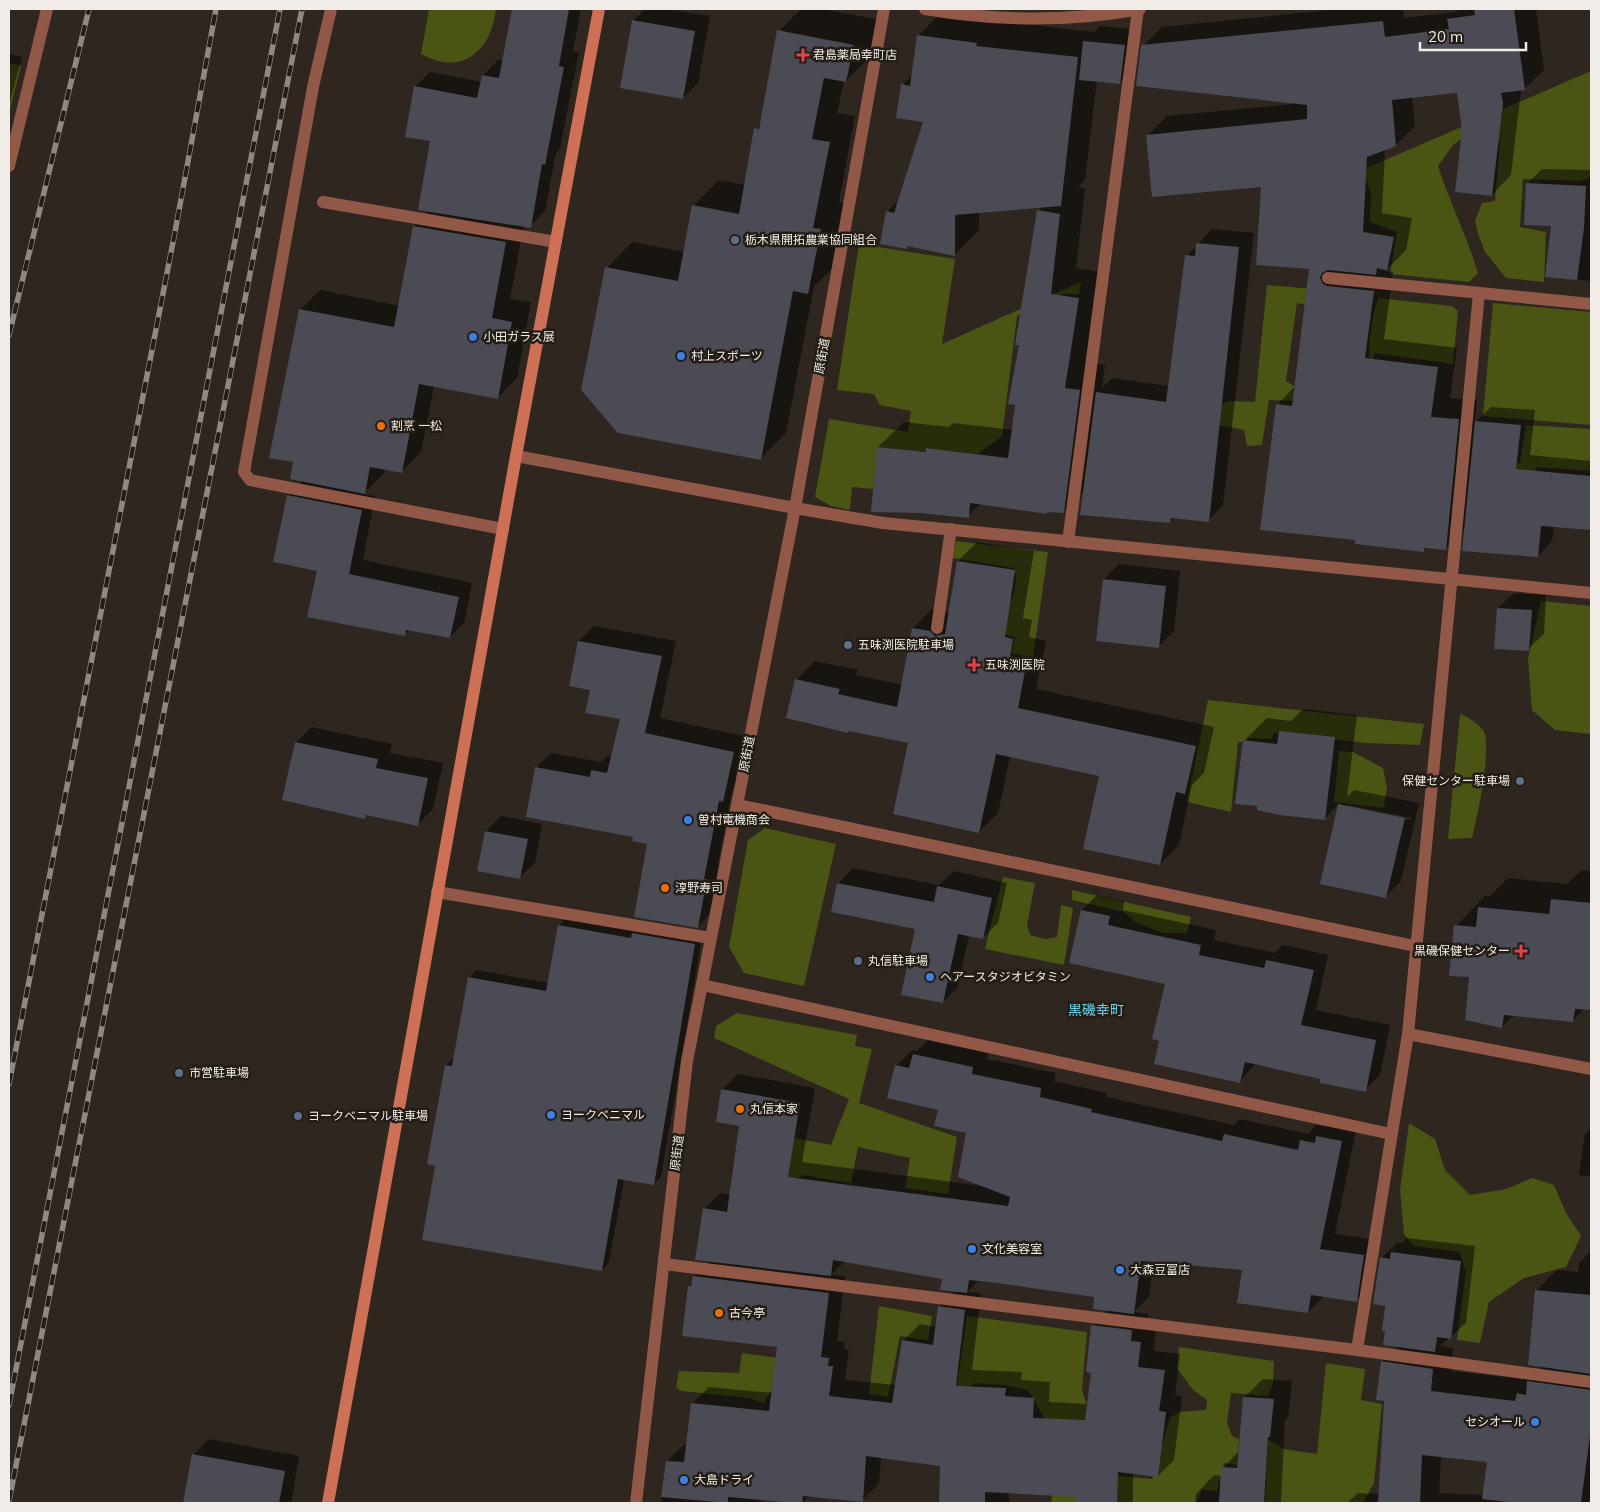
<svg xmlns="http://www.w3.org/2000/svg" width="1600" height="1512" font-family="Mulish,'Noto Sans JP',sans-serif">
<rect width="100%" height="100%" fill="#2e261f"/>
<path fill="#4a5413" d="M429,9H496C491,51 462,77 421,54Z
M9,63L21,66L9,113Z
M1591,71V177L1580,181L1523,179L1520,227L1546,232L1544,282L1506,278L1485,252L1479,237L1475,221L1482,203L1495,201L1500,142L1464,137L1453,145L1438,166C1450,203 1467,236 1478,273L1469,282L1390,274L1397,232L1370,222L1371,193L1362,170Z
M859,244L955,259L942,344L1081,282L1079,294H1062L1017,316L1002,436L978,454L926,448V452L878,447L873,489L852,487L850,510L831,506L815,497L829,419L908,432L911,411L880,405L874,394L837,390Z
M1267,285L1314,289L1312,306L1297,303L1286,381L1294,386L1293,401L1269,400L1262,445L1247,446L1244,430L1218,425V405L1229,401L1255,402Z
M1378,298L1452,306L1458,311L1453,364L1374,353L1370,405C1368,370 1367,332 1378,298Z
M1493,303L1591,312V425L1483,416Z
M1526,425L1591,429V471L1536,467L1534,493L1481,460L1520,463Z
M956,541L1048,552L1033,658L1011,653L1015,637L954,625L1008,605C1015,597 1018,578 1014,568L953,558Z
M1541,601L1591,606V734L1555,730L1532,710L1528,659Z
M1208,700L1424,724L1420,745L1366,743L1274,733L1272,739L1251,738L1238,743L1231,812L1187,802Z
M1460,714C1468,717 1478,723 1483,730C1493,745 1477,819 1472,838L1448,839Z
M1339,751L1353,752L1383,768L1387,787L1384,808L1334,802Z
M765,828L836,844L804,986L744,973L729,947L748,840Z
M1003,877L1035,883L1027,925L1030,935L1046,939L1057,937L1061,905L1073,908L1064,965L985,949Z
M1072,890L1191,917L1187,933H1163L1134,921L1124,912L1072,900Z
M737,1013L857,1035L855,1046L872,1049L859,1103L957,1137L948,1194L905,1188L910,1158L858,1147L851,1183L804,1175L792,1181L735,1172L777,1135L831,1145L849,1099L714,1038L716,1026Z
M1409,1123L1435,1139L1445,1170L1470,1195L1506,1189L1532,1178L1554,1185L1566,1213L1581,1236L1566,1267L1524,1278L1489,1302L1480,1343L1457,1340L1466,1273L1460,1252L1414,1246L1404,1234L1400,1190Z
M879,1306L932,1316L928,1340L900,1336L888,1397L869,1394Z
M967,1316L1087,1332L1082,1390L1088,1409L1125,1427L1046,1421L1028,1390L1005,1385L974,1383L954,1407Z
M1179,1347L1274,1361L1273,1384L1268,1396L1231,1393L1227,1423L1232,1436L1239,1439L1237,1465L1224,1463L1217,1491L1202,1490L1196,1503H1051L1056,1471L1152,1479L1170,1418L1179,1412L1206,1410L1207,1400L1193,1390L1177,1368Z
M742,1353L779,1358L777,1380L764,1403L749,1398L681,1391L676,1387L679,1371L739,1373Z
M1326,1363L1365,1369L1361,1400L1382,1404L1374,1483L1363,1503H1265L1268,1440L1284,1449L1317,1454Z"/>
<path fill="#0007" fill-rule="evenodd" d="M513,9H581L573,51L579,52L560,148L556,153L545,211L530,226L524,225L510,299L531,302L517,378L497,398L434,386L421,452L402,471L385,468L384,473L363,494L375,496L363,560L472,583L464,623L450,637L410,629L405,634L318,570L288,496L303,481L295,461L300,310L320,290L400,306L414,226L429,211L432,140L415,87L430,72L482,82L483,75L498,60L504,61Z
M645,9H666L710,16L698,83L683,98L633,21Z
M801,9H823L879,20L872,55L846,81H844L837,113L855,116L839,202L846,204L834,267L814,286L786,433L760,459L607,268L632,242L685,252L693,206L719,180L746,185L756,129L761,123L779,31Z
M1340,9H1403L1404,18L1456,12L1459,9H1536L1544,70L1524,89L1521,90L1511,175L1492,195L1463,130L1458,92L1412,96L1415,126L1396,145L1385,149L1382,213L1412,218L1406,250L1387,269L1381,268L1379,270L1393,272L1384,339L1457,348L1450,398L1477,400L1475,422L1491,407L1535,410L1530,455L1591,461V529L1554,526L1552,541L1538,556L1466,528L1446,548L1427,547L1423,551L1357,539L1277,405L1295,386L1311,268L1263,186L1147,136L1167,116L1294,104L1143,46L1162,27Z
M943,11L1000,21L1094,32L1100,26L1140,30L1135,68L1119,83L1097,80L1085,180L1078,187L1085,188L1076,268L1104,273L1090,363L1105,365L1102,388L1112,378L1169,386L1187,256L1212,229L1254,233L1223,505L1209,520L1174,518L1170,522L1084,491L1063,512L981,503L968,516L878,447L904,422L949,427L953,423L1013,430L1021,344L1038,211L1043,206L979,212V230L954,255L908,245L906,247L887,212L900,199L925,121L903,85L913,74L919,35Z
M9,54L22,57L9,105Z
M1542,169L1591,170V281L1547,276L1553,225L1528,183Z
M977,542L1034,551L1023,618L1032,620L1029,637L1046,641L1036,689L1214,727L1204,773L1192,785L1179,845L1160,864L1100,775L1010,756L998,813L979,832L910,742L796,680L815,661L858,670L856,675L902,685L913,628L932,609L950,613L958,561Z
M1119,564L1180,571L1174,631L1158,647L1104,579Z
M1514,593L1546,595L1544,634L1528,649L1498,608Z
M594,626L676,641L660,718L748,737L737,785L732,790L718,864L721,865L713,911L698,926L649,843L634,836L536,768L551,753L601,762L608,756L612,757L621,718L591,689L579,641Z
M1303,709L1357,715L1347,797L1354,790L1419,803L1401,881L1386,896L1339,804L1324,819L1244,741L1267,718L1291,721ZM1348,805L1411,818V820L1348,808Z
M311,727L392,744L390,753L443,763L433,809L418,824L367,814L364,817L296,743Z
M501,816L542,824L535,863L519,878L486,831Z
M853,868L939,885L954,871L1007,883L998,923L982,938L969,935L958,987L943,1002L916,928L838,884Z
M1582,870L1591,871V1009L1585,1008L1573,1020L1514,1015L1502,1027L1471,976L1456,926L1485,896H1490L1508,878L1567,884Z
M1097,895L1124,901L1123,910L1216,930L1214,940L1275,953L1283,945L1328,955L1316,1010L1390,1025L1380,1075L1365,1090L1256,1063L1240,1081L1160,1040L1166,983L1082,910Z
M566,918L702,937L661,1177L653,1184L624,1179L609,1262L602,1270L437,1165L446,1065L454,1058L469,977L476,970L549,983L559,926Z
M929,1039L988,1052L987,1059L1056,1073L1054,1081L1107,1093L1106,1097L1234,1125L1240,1119L1308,1134L1316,1125L1327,1127L1333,1121L1357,1126L1335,1234L1379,1240L1372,1285L1356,1300L1324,1296L1308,1312L1244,1269L1154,1261L1149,1297L1134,1312L1148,1314L1147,1325L1156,1326L1154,1351L1180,1354L1175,1395L1182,1396L1174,1460L1158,1476L1133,1473V1503H1077V1496L1009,1492V1503H940L941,1465L881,1457L879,1484L862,1500L809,1496L802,1503L763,1499L762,1503H661L667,1461L684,1445H688L692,1404L709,1387L773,1393L778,1346L689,1286L693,1282L694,1276L710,1260L704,1209L720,1193L730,1195L741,1125L722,1090L738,1074L815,1088L802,1162L983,1186L968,1132L939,1109L896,1066L912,1050L917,1051ZM845,1261L943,1278L955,1291L939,1307L937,1327L920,1324L903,1341L896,1385L845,1380L849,1350L844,1349L845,1342L837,1341L845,1276L831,1275ZM979,1280L1095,1296L1108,1310L1092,1326V1372L1088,1404L1049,1402L1050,1382L1021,1380L1022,1372L972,1370L981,1293L967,1292Z
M1591,1128V1176L1579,1175L1585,1134Z
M1407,1238L1475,1246L1466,1323L1440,1346L1453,1348L1451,1371L1530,1380L1544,1366L1536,1291L1557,1270L1578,1272L1579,1263L1591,1251V1499L1587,1503H1347L1358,1493L1380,1494L1385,1400L1382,1362L1398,1346L1386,1330L1381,1258L1397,1243H1402ZM1441,1456L1489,1461L1484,1495L1439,1493Z
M1263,1379L1292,1381L1288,1417L1285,1420L1281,1503H1195L1196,1494L1214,1475L1222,1476L1223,1468L1240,1450L1244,1398Z
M209,1439L299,1456L291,1503H184L193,1455Z"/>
<path fill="#4b4b55" d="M512,9H569L559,66L564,67L545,165L542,164L531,228L418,210L430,141L405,137L414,86L477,98L482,75L499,78Z
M1474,9H1514L1525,90L1501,93L1503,103L1492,196L1455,192L1462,130L1457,93L1392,100L1396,146L1367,157L1363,232L1394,237L1387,270L1377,268L1376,275L1328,270L1322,273L1320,278L1323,284L1327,286L1374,291L1365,358L1438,367L1431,417L1459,419L1446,550L1424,548V552L1355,544V540L1260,530L1276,404L1292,406L1309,269L1256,265L1261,187L1152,197L1146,135L1307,119V105L1136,86L1141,45L1383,21L1385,37L1449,29L1447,19L1475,15Z
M632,20L695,31L683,99L620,88Z
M777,30L854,45L846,82L824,78L812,139L830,142L813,228L821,229L808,294L793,291L761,460L618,433L581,390L605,267L678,281L692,205L739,214L754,128L759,129Z
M917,35L977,43L976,46L1078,57L1061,206L955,215V256L907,246V249L880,244L886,211L894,213L923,122L896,118L901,84L910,86Z
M1083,41L1125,45L1120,84L1079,80Z
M1526,183L1586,186L1584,228L1577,280L1545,277L1551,226L1524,225Z
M1037,210L1060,214L1051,294L1079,298L1065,388L1080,390L1064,513L1047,512V514L970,503L969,518L920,513L871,512L877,447L926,452V448L1008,458L1015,405L1008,404L1019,345H1015Z
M413,226L506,242L492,318L512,322L498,399L419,384L402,473L370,467L365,494L290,479L293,462L269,458L299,309L394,327Z
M1196,243L1239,247L1209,522L1171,518L1170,523L1080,515L1096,392L1166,402L1185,255L1195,256Z
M1475,421L1521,425L1516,469L1591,476V530L1541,526L1538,557L1462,551Z
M287,495L362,510L349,574L459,597L450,638L406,630L405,636L307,617L317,571L273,562Z
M957,561L1015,570L1005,637L1013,639L1010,656L1027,660L1018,708L1196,746L1185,794L1176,792L1160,865L1083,849L1099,776L996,754L979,833L893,814L908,743L849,731L848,733L786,718L795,679L840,689L838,694L897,707L912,628L930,631L935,636L945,634Z
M1103,579L1166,586L1159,648L1096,641Z
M1497,608L1532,610L1529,651L1494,649Z
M578,641L662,656L645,733L734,752L723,802L719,801L704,879H707L698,928L634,917L647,844L632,841L633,837L526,817L535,767L590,777L591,770L607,773L620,719L585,713L590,690L569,686Z
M1279,731L1335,737L1325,820L1279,815L1257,810V806L1235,804L1243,740L1277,744Z
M295,742L378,759L376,768L428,778L418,826L366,815L365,819L282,800Z
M1338,804L1405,818L1386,898L1320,884Z
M485,831L528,839L520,879L477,871Z
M837,883L934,902L937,886L992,898L983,939L958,934L943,1003L901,995L915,929L831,912Z
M1551,899L1591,903V1010L1575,1009L1573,1022L1504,1015L1502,1028L1465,1020L1469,977L1449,976L1454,925L1476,927L1478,907L1549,914Z
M1081,910L1110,916L1108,925L1201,945L1199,955L1264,968L1266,960L1314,970L1301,1025L1376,1040L1366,1092L1320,1083V1079L1245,1062L1240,1083L1154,1064L1159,1041L1152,1039L1165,984L1069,963Z
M558,925L631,938L632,933L695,944L654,1185L618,1179L602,1271L422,1240L435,1166L427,1164L445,1065L452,1066L468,977L546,991Z
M913,1054L973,1067L972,1074L1041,1088L1040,1097L1092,1109L1091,1112L1222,1141L1224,1134L1298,1150L1300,1140L1315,1143L1316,1136L1342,1141L1320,1249L1364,1255L1357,1302L1311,1295L1308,1313L1237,1303L1242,1270L1141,1261L1134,1314L1093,1309L1094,1297L997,1283L969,1280L967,1293L940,1290L942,1279L833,1260L831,1276L695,1260L703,1208L727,1212L739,1126L716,1122L721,1089L800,1103L788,1177L1008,1206L1010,1197L958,1177L966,1133L934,1126L938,1110L887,1098L895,1065L909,1068Z
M1391,1252L1461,1261L1451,1339L1437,1337L1435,1352L1383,1345L1385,1331H1382L1385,1306L1373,1304L1380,1257L1390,1259Z
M693,1276L829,1293L821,1357L829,1358L828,1366H833L829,1396L892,1403L902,1340L933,1345L938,1306L965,1310L956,1386L1006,1388L1005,1396L1034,1398L1033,1418L1085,1420L1091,1373L1086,1372L1091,1325L1132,1330L1131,1341L1141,1342L1138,1367L1165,1370L1159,1411L1166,1412L1158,1477L1118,1472L1117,1503H1076V1497L985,1492V1503H939L940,1466L866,1456L863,1502L803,1496L802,1503H794L728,1497V1503L661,1497L666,1461L684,1462L691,1403L769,1411L777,1347L682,1336L688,1286H691Z
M1535,1290L1591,1295V1374L1528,1365Z
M1381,1361L1433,1369L1431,1391L1515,1401L1517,1393L1526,1395L1527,1381L1591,1390V1428L1581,1503H1516L1482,1499L1487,1462L1422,1455L1420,1503H1378L1384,1401L1376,1400Z
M1243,1397L1274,1399L1270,1437H1268L1264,1503H1219L1221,1467L1237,1468Z
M192,1454L285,1471L279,1503H183Z"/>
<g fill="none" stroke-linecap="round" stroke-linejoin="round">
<path stroke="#915747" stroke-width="12" d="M323,202L556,242
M1328,278L1591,304
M795,508L883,523
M937,628L951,529"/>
<path stroke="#915747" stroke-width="12" d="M331,9L313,87L244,472L250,480L503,529
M925,9C996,21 1070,22 1140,9
M9,166L47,9
M516,456L795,508
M883,523L1591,593
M1068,542L1138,9
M738,805L1415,946
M437,892L710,938
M702,985L1391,1134
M1408,1034L1591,1069
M664,1264L1357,1350L1591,1382
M1357,1350L1408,1034L1479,293
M636,1503L687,1061L795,508L884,9"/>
<path stroke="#cd7056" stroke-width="12" d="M328,1503L516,456L599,9"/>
<defs>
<path id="rail" d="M9,335L89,9
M9,1084L175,232L216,9
M9,1405L280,9
M9,1501L302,9"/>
</defs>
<use href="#rail" stroke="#908983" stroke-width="5.5"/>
<use href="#rail" stroke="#241d16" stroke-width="4" stroke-dasharray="11" stroke-linecap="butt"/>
</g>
<g fill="#e0444e" stroke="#241d16" stroke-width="2">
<path d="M800.5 47.5h5v5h5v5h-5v5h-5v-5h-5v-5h5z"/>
<path d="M971.5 657.5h5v5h5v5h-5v5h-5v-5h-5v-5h5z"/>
<path d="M1518.5 943.5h5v5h5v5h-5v5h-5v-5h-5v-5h5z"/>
</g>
<g fill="#5c6f8a" stroke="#241d16" stroke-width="2">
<circle cx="735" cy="240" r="5"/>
<circle cx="848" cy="645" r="5"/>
<circle cx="1520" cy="781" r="5"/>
<circle cx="858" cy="961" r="5"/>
<circle cx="179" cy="1073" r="5"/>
<circle cx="298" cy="1116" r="5"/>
</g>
<g fill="#3f7fe0" stroke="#241d16" stroke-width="2">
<circle cx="473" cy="337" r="5"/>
<circle cx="681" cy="356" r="5"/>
<circle cx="688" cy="820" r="5"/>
<circle cx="930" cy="977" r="5"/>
<circle cx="551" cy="1115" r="5"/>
<circle cx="972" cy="1249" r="5"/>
<circle cx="1120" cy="1270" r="5"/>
<circle cx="1535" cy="1422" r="5"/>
<circle cx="684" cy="1480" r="5"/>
</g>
<g fill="#e8710a" stroke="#241d16" stroke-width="2">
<circle cx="381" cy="426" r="5"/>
<circle cx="665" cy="888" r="5"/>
<circle cx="740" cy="1109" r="5"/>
<circle cx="719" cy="1313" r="5"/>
</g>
<g text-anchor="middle" stroke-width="5" stroke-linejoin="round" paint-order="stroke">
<g font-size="12" fill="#f1ece7" stroke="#241d16" text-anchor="start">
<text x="813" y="59">君島薬局幸町店</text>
<text x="745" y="244">栃木県開拓農業協同組合</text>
<text x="483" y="341">小田ガラス展</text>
<text x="691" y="360">村上スポーツ</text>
<text x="391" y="430">割烹 一松</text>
<text x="858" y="649">五味渕医院駐車場</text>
<text x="985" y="669">五味渕医院</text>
<text x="1510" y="785" text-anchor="end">保健センター駐車場</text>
<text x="698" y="824">曽村電機商会</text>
<text x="675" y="892">淳野寿司</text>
<text x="1510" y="955" text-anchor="end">黒磯保健センター</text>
<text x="868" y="965">丸信駐車場</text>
<text x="940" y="981">ヘアースタジオビタミン</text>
<text x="189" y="1077">市営駐車場</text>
<text x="750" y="1113">丸信本家</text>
<text x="561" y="1119">ヨークベニマル</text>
<text x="308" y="1120">ヨークベニマル駐車場</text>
<text x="982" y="1253">文化美容室</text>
<text x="1130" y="1274">大森豆富店</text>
<text x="729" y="1317">古今亭</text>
<text x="1525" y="1426" text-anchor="end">セシオール</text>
<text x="694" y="1484">大島ドライ</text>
</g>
<g font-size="12" fill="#f1ece7" stroke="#241d16">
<text transform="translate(822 356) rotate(-80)" y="4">原街道</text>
<text transform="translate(747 754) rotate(-79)" y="4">原街道</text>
<text transform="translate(677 1153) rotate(-83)" y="4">原街道</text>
</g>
<g font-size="14" fill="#6cd0e9" stroke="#241d16">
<text x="1096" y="1015">黒磯幸町</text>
</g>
</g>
<rect width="1600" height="1512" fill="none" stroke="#f1ece7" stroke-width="20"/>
<path d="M1420 42v8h106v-8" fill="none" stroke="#f1ece7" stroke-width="2.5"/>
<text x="1428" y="42" font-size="15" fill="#f1ece7" stroke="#241d16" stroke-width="4" paint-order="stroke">20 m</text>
</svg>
